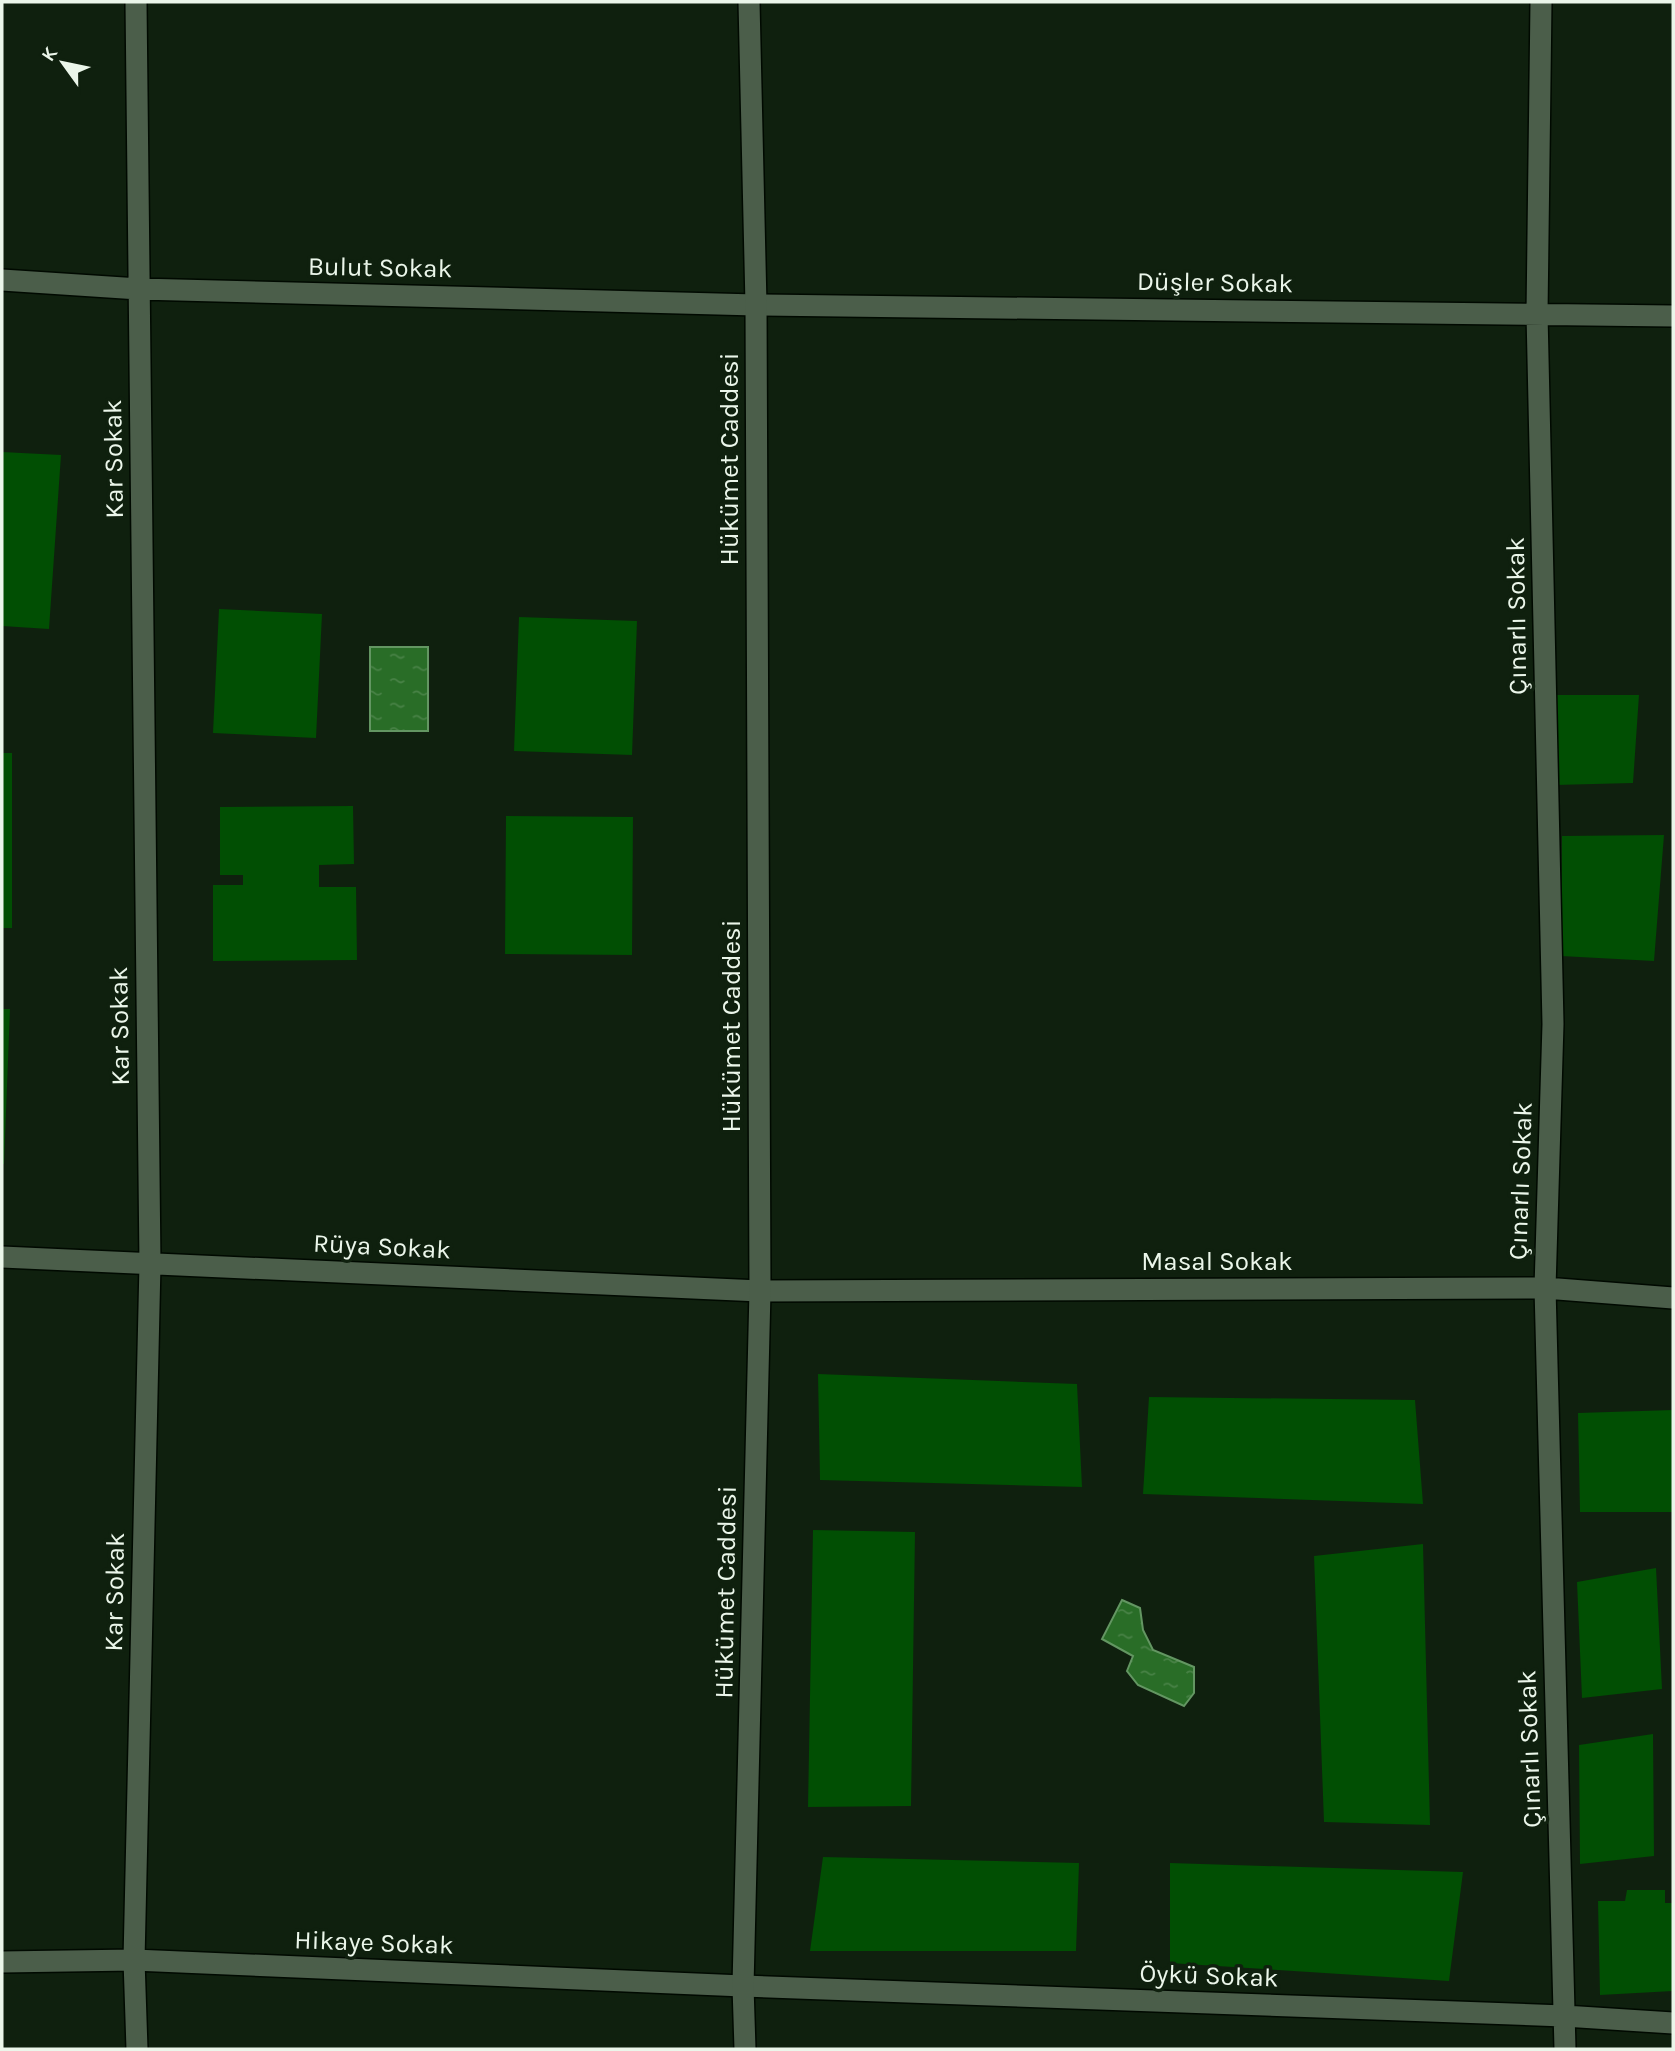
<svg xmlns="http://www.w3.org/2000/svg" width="1675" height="2051" font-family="Karla,sans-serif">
<defs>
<pattern id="water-ripples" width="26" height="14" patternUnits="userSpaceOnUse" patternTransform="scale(1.75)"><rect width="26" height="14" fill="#296d27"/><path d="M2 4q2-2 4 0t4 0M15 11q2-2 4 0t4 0" fill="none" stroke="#488246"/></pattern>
</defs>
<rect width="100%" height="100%" fill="#0f200e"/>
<path fill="url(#water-ripples)" stroke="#639662" stroke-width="2" d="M370,647H428V731H370Z
M1122,1600L1140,1608L1143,1630L1153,1650L1194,1667V1693L1184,1706L1138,1685L1127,1671L1133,1656L1102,1639Z"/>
<path fill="#014f03" d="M2,452L61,455L49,629L2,626Z
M219,609L322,614L316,738L213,733Z
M519,617L637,621L632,755L514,751Z
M1555,695H1639L1633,783L1555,785Z
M2,753H12V928H2Z
M353,806L354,864L319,865V887H356L357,960L213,961V885H243V875H220V807Z
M506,816L633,817L632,955L505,954Z
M1664,835L1654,961L1561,956L1562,836Z
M2,1009H10L4,1164H2Z
M818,1374L1077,1384L1082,1487L820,1480Z
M1149,1397L1415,1400L1423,1504L1143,1494Z
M1673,1410V1512H1580L1578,1413Z
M813,1530L915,1532L911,1806L808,1807Z
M1423,1544L1430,1825L1324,1822L1314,1556Z
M1656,1568L1662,1689L1582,1698L1577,1582Z
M1653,1734L1654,1856L1580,1864L1579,1745Z
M823,1857L1079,1863L1076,1951H810Z
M1170,1863L1463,1872L1449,1981L1170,1963Z
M1627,1890H1665V1903H1673V1991L1600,1995L1598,1901H1625Z"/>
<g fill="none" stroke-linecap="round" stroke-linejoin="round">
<defs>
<path id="street" d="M136,2L150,1264L134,1960L137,2049
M1541,2L1537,314L1553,1024L1545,1288L1565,2049
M2,280L139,289L756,305L1673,316
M2,1257L760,1291L1545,1288L1673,1298
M2,1962L134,1960L743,1986L1564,2016L1673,2023"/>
<path id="secondary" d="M745,2049L743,1986L760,1291L756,305L749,2"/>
</defs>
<use href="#street" stroke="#000900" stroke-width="24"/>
<use href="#secondary" stroke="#000900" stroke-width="24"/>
<use href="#street" stroke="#4b5e4a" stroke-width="21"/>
<use href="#secondary" stroke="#4b5e4a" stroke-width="21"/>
</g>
<g text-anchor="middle" stroke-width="7" stroke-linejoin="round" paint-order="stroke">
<g font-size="26" fill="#ebf6ea" stroke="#0f200e">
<text transform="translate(380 267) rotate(1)" y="9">Bulut Sokak</text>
<text transform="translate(1215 282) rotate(1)" y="9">Düşler Sokak</text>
<text transform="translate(113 459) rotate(-91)" y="9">Kar Sokak</text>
<text transform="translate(729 459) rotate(-90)" y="9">Hükümet Caddesi</text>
<text transform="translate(1516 616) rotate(-91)" y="9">Çınarlı Sokak</text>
<text transform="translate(119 1026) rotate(-91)" y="9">Kar Sokak</text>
<text transform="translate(731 1026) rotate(-90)" y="9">Hükümet Caddesi</text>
<text transform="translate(1520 1181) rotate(-88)" y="9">Çınarlı Sokak</text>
<text transform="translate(382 1246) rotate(3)" y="9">Rüya Sokak</text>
<text x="1217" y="1270">Masal Sokak</text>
<text transform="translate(114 1592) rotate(-89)" y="9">Kar Sokak</text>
<text transform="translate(725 1592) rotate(-89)" y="9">Hükümet Caddesi</text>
<text transform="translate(1529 1749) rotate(-92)" y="9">Çınarlı Sokak</text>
<text transform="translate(374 1942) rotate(2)" y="9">Hikaye Sokak</text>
<text transform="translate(1209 1975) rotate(2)" y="9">Öykü Sokak</text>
</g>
</g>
<rect width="1675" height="2051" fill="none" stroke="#ebf6ea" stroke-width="7"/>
<g transform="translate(63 63) rotate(303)" stroke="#0f200e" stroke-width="5" paint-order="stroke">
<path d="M0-5L12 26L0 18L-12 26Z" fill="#ebf6ea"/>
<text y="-10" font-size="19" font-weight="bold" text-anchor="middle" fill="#ebf6ea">K</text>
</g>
</svg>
